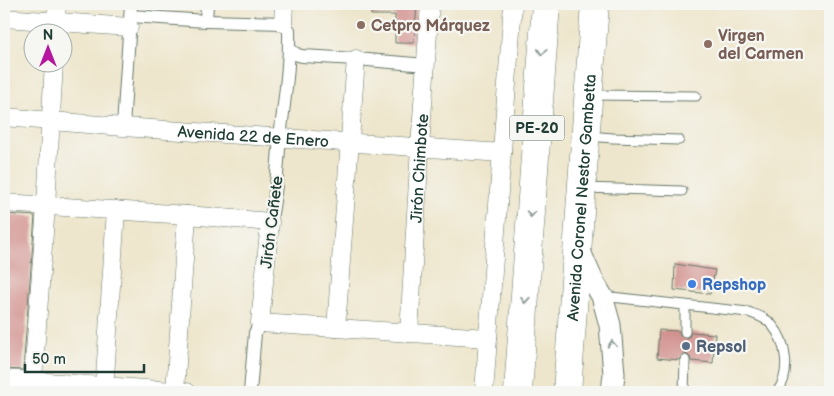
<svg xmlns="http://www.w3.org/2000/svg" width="834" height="396" font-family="'Balsamiq Sans',sans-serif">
<rect width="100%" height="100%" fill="#f6f6f2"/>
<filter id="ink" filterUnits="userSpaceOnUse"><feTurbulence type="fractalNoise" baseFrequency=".02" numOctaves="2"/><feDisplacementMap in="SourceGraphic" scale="10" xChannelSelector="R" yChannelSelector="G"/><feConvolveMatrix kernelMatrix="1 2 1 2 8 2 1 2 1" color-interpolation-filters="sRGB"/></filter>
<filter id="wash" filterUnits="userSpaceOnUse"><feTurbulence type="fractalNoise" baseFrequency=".0096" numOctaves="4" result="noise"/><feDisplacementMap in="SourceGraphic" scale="20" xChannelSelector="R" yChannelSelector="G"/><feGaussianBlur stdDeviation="1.12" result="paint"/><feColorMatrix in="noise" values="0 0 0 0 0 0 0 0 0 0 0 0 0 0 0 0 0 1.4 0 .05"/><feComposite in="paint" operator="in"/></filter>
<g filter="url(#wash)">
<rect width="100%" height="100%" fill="#eee6cc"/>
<g id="blocks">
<path fill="#d2928f" d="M372,4H417L414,43H395V15H371Z
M4,214L35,216L23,370L4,369Z
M675,264L715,270L710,294L674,290Z
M659,330L679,331L680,336L685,338L689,337L691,332L715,334L713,363L691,361L690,357L686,354L682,355L679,360L657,358Z"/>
</g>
</g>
<g filter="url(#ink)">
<use href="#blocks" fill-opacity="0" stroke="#677869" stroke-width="1"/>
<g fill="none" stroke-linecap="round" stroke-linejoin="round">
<defs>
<path id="service" d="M591,95L696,96
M588,136L613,138L679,140
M584,188L682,191
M602,296L748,312C756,315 767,318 772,325C787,342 791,374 777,392
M685,305V332
M684,392L685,360"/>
<path id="pedestrian" d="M131,16L206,21L283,23L289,30C290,66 284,102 280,138C277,166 277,195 270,222
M206,21L207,4
M290,50L298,55L302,56L356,59L426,65
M123,127L131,4
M250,392L255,333L260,323"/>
<g id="minor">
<path d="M4,18L129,27"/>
<path d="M283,23L284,4"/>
<path d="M55,32L57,4"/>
<path id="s1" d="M4,117L123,127L502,153"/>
<path d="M4,203L187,215L270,222L260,323L488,338"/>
<path d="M336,328L356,59"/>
<path id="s2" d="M409,333L420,147L430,4"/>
<path d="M4,379L187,392"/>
<path d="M32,392L46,206L54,62"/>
<path d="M104,392L116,210"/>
<path d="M175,392L187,215"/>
<path d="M484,392L513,4"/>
</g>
<path id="tertiary" d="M578,247L592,279L602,296L610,325L614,374L612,392"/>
<g id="trunk">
<path d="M518,392L546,4"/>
<path id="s3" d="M567,392L595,4"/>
</g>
</defs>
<use href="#service" stroke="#677869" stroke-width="11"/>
<use href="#pedestrian" stroke="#677869" stroke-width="14"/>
<use href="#minor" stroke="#677869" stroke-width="19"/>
<use href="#tertiary" stroke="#677869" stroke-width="23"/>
<use href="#trunk" stroke="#677869" stroke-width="29"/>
<use href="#service" stroke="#fff" stroke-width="9"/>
<use href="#pedestrian" stroke="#fff" stroke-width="12"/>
<use href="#minor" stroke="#fff" stroke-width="18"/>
<use href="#tertiary" stroke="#fff" stroke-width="21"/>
<use href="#trunk" stroke="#fff" stroke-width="28"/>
</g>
<defs><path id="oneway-chevron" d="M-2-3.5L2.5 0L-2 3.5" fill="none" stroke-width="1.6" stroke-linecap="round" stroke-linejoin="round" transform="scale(1.25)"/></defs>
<g stroke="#8f9e9a">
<use href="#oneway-chevron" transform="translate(542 52) rotate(94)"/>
<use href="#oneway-chevron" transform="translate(531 214) rotate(94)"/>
<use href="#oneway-chevron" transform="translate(525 300) rotate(94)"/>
<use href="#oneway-chevron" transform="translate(612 344) rotate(-94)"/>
</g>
</g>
<g fill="#8d6e63" stroke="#f6f6f2" stroke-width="2">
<circle cx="361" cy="25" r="5"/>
<circle cx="708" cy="44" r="5"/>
</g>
<circle fill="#3f7fe0" stroke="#f6f6f2" stroke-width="2" cx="692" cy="284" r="5"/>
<circle fill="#5c6f8a" stroke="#f6f6f2" stroke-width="2" cx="686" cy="346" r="5"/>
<g text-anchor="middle" stroke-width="4.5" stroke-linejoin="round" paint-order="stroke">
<rect fill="#f6f6f2" stroke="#60746d" stroke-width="1" x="509.5" y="115.5" width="55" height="25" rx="4"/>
<g font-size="15" font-weight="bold" fill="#1f3d34">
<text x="537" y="133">PE-20</text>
</g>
<g font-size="16" font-weight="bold" fill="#785e54" stroke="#f6f6f2" text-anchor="start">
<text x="371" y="31">Cetpro Márquez</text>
<text x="718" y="41">Virgen<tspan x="718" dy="18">del Carmen</tspan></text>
</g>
<g font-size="16" fill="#1f3d34" stroke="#f6f6f2">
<text dy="6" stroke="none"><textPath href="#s1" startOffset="250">Avenida 22 de Enero</textPath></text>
<text dy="6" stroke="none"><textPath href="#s2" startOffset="165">Jirón Chimbote</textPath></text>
<text dy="6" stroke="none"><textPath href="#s3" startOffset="195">Avenida Coronel Nestor Gambetta</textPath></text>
<text transform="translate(271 222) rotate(-83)" y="6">Jirón Cañete</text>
</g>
<g font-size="16" font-weight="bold" fill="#366cbe" stroke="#f6f6f2" text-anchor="start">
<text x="702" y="290">Repshop</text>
</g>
<g font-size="16" font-weight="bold" fill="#4e5e75" stroke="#f6f6f2" text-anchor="start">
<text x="696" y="352">Repsol</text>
</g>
</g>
<rect width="834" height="396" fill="none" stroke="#f6f6f2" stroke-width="20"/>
<g transform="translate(48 48)"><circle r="24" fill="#f6f6f2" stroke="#a0aca6"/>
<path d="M0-4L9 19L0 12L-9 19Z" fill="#b5179e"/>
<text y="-8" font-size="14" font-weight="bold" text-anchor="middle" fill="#1f3d34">N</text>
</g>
<path d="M25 364v8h119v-8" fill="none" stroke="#1f3d34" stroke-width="2.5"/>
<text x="32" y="364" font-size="15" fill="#1f3d34" stroke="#f6f6f2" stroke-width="4" paint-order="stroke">50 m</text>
</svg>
